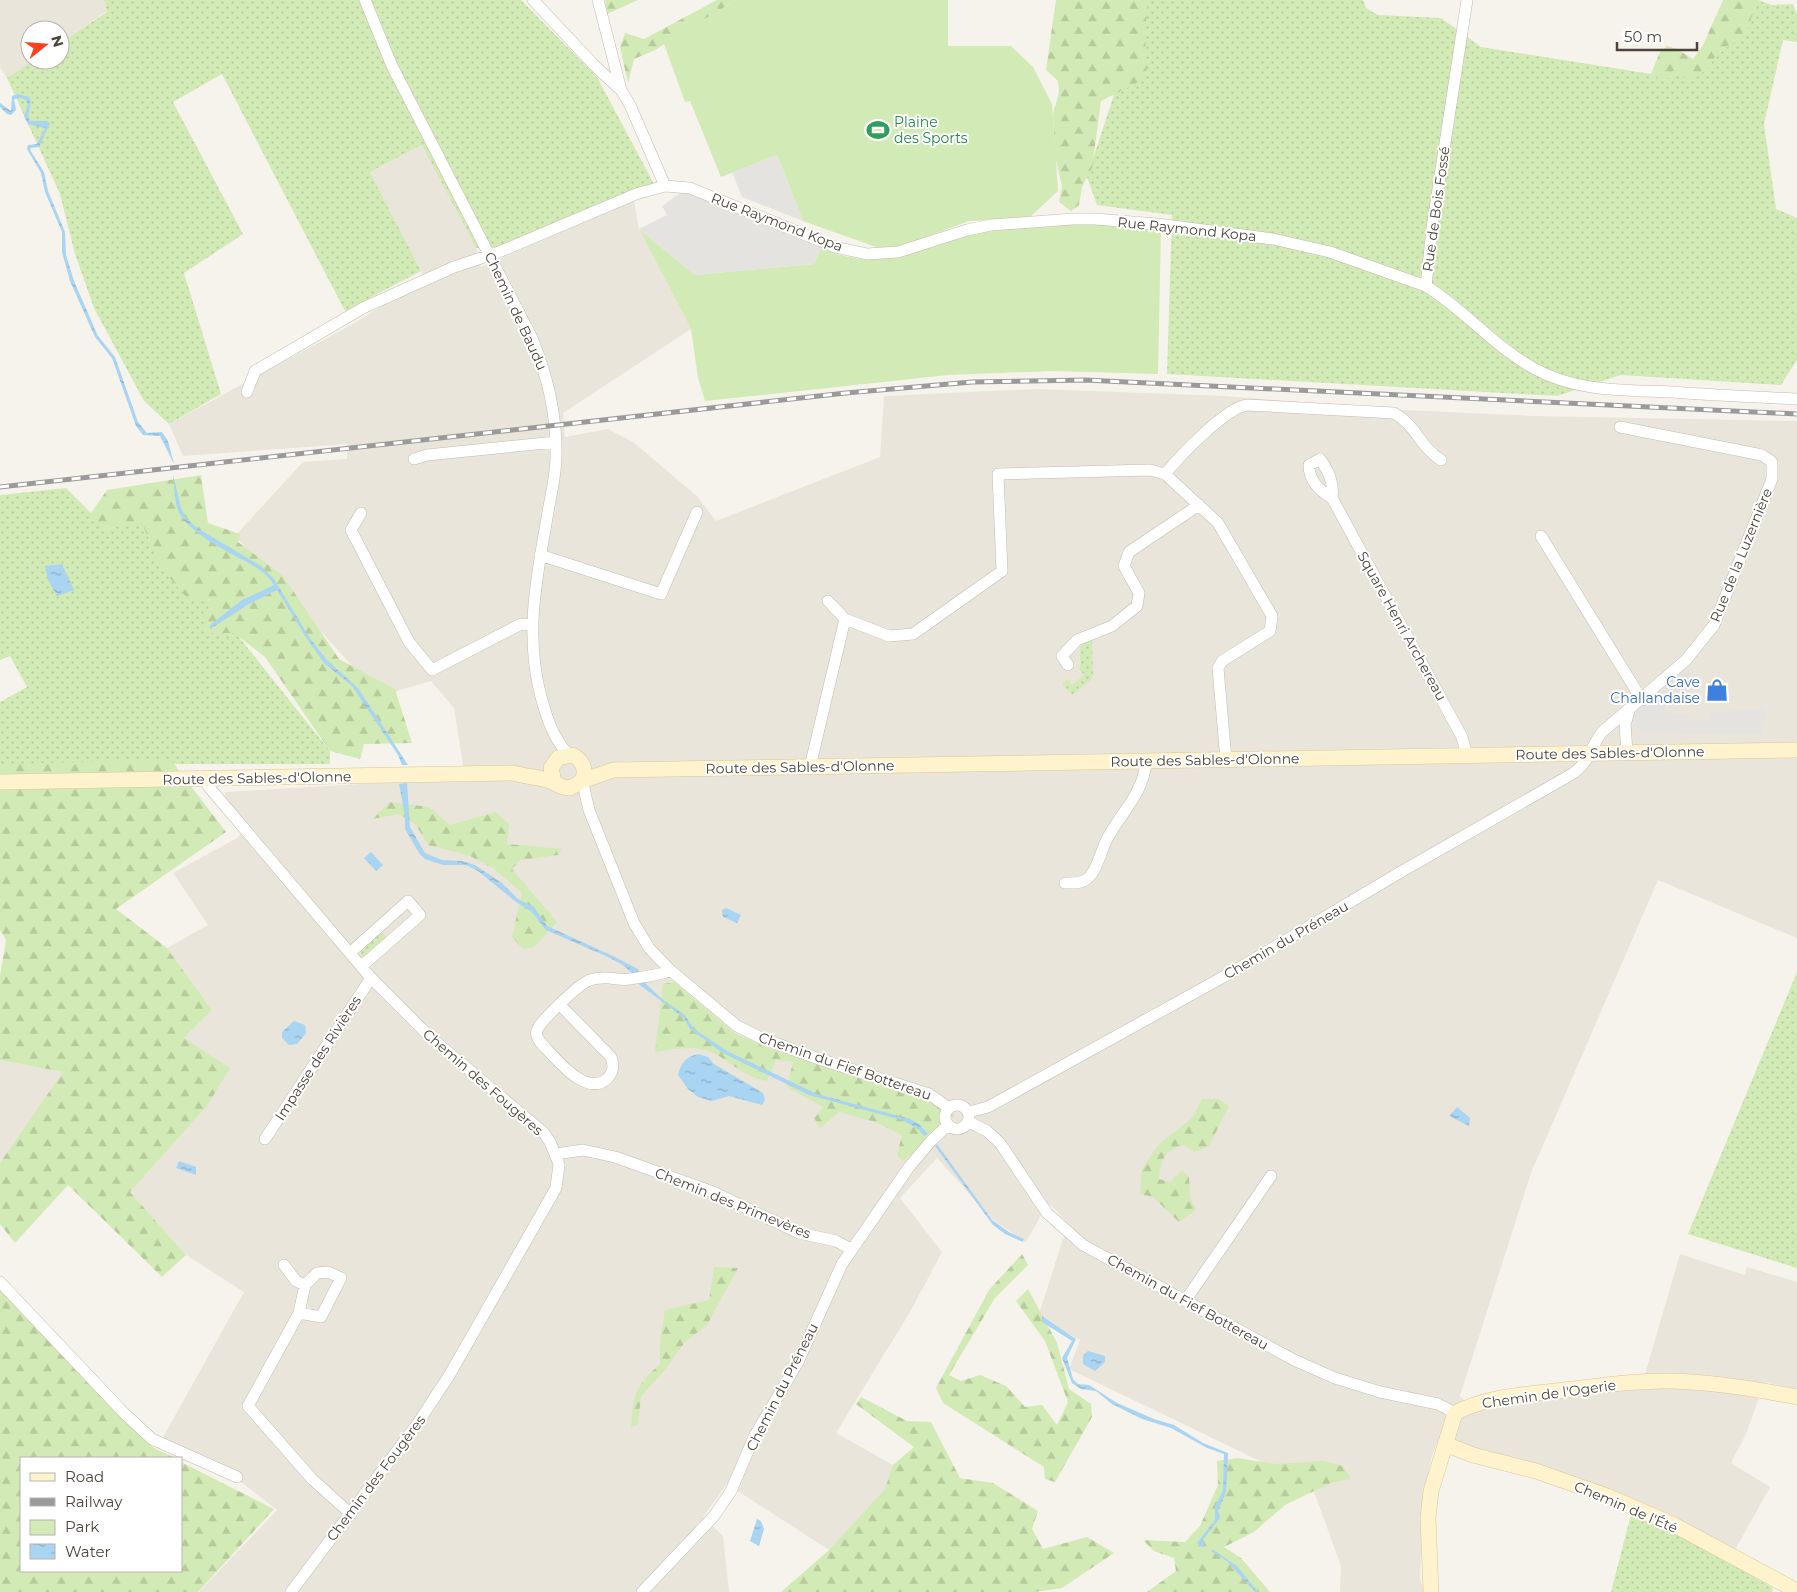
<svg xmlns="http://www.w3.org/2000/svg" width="1797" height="1592" font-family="Montserrat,sans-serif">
<defs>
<pattern id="grass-dots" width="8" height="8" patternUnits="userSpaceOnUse" patternTransform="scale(1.25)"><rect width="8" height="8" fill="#d2eab5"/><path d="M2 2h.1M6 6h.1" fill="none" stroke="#b6ca9c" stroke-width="1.8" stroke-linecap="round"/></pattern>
<pattern id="forest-firs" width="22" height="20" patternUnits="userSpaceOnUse" patternTransform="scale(1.25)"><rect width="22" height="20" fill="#d2eab5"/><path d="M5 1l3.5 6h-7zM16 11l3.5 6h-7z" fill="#b6ca9c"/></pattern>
<pattern id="water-ripples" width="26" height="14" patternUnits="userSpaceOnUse" patternTransform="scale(1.25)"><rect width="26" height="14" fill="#a9d4f2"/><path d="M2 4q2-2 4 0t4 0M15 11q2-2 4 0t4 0" fill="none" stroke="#8caec5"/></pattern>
</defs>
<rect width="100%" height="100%" fill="#f6f3ec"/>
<path fill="#eae5da" d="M0,0H104L107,11L60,43V30H30V60H34L7,78L0,67Z
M423,145L476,248L481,267L634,201L639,229L691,329L563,413L565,437L608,429L633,442L697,496L716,521L880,457L884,396L1037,389L1225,396L1403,410L1535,416L1797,421V938L1658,880L1531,1173L1460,1396L1472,1408L1502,1403L1641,1388L1680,1254L1745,1275L1747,1267L1797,1282V1390L1765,1382L1746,1434L1731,1463L1770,1487L1736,1548L1729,1551L1540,1472L1438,1440L1431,1459L1423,1504L1420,1579L1424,1592H1340L1341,1566L1312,1486L1069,1369L1080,1340L1038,1317L1063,1239L1072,1228L1051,1205L1040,1217L1026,1242L992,1219L937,1158L900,1198L942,1252L910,1312L836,1433L893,1465L886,1489L829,1550L727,1484L703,1517L723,1536L729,1592H199L277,1510L240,1481L161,1441L244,1292L186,1255L130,1192L207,1106L184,1038L212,1010L167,948L208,925L173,873L237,838L249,827L225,802V792L465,778L454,708L431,681L379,696L235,536L303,462L347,459V444L183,456L169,424L353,324L425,279L370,172Z
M0,1060L64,1072L0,1163Z"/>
<path fill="url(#grass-dots)" d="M104,0H521L597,77L654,184L496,247L476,248L422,145L370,172L421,271L345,311L222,74L173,102L243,234L184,273L221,394L169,424L144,401L94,308L75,254L60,194L7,78L34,60H60V43L107,12Z
M1145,0H1363L1366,8L1378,15L1441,18L1481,47L1651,74L1662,80L1677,74L1706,71L1716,55L1746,33L1758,0L1772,5L1793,4L1797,15V42L1783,40L1764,124L1776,209L1797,218V360L1781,385L1621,375L1557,396L1167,374L1172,215L1097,205L1087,177Z
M66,488L107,529L143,521C208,596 268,674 330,751V764H0V702L27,687L10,656L0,660V495Z
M1092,640L1093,678L1072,695L1063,685L1064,682L1067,679L1072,685L1084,675L1079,669C1084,660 1076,653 1082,643Z
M383,933L386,937L363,957L361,956C360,945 374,937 383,933Z
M1797,972V1268L1688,1234Z
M1633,1507L1773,1588L1772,1592H1611Z"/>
<path fill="url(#forest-firs)" d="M605,0H638L607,14Z
M717,0H736L655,50L634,59L628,83L620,47L625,33L644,39Z
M1056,0H1148L1145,31L1147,69L1137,83L1101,101L1092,168L1082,187L1079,205L1071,211L1059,202L1062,186L1055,156L1053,114L1059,93L1058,81L1046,70Z
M1723,0H1758L1746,33L1716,55L1706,71L1687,79L1677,74L1662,80L1651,74L1660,52L1667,46L1677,49L1693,59L1703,45Z
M201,475L208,523L240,534L238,542L283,576L339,659L395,689L412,743L364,744L360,759L330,751L265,657L234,633H204L210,599L189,600L161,568L142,523L107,529L89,516L107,490Z
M171,760L226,832L116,909L167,948L212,1010L184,1038L230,1068L207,1106L130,1192L186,1255L162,1277L68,1185L15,1243L0,1224V1163L63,1072L0,1060V976L6,940L0,930V764Z
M390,802L429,807L450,825L496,812L509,824L507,844L562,849L558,855L520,860L512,869L557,922L534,947L523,949L512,937L522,893L493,868L470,856L428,845L416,825L399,814L372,819Z
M674,982L736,1034L766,1047L951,1109L954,1116L903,1161L897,1155L902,1135L875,1122L839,1112L820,1128L814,1118L823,1107L787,1087L793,1062L776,1060L767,1081C744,1078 730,1060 709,1051C693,1045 672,1049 655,1052L663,984Z
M1202,1099H1218L1229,1106L1209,1146L1195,1152L1183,1145C1163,1152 1161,1159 1159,1179L1170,1182L1182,1170L1189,1177L1190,1197L1196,1210L1179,1222L1153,1197L1140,1194L1142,1169L1159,1144L1191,1119Z
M1022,1254L1028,1265L995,1298L949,1375L961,1381L980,1375L1006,1386L1025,1407L1042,1405L1057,1425L1068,1402L1045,1341L1016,1301L1028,1289L1057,1343L1069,1389L1091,1404L1092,1417L1055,1482L1045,1479L1044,1467L943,1403L936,1388L989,1290Z
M714,1267L738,1268L707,1325L685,1342L665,1370L641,1396L638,1425L631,1427C633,1395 635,1386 660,1364V1341L665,1310L709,1300Z
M0,1289L154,1448L175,1458H21V1571H181V1462L274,1509L198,1592H0Z
M861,1397L907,1421L931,1422L960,1478L993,1483L1038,1511L1032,1529L1043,1549L1087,1537L1114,1553L1062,1588L1035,1592H781L829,1550L885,1489L893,1465L914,1447L856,1404Z
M1237,1458L1276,1464L1323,1461L1343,1466L1351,1479L1331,1483L1285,1505L1254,1532L1224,1547L1241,1558L1270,1592H1147L1176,1571L1174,1558L1154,1551L1143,1540L1185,1542L1200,1526L1218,1485L1217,1461Z"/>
<path fill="#d2eab5" d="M736,0H948V46H1011L1033,67L1052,104L1058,191L1029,218L969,221L902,246L879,248L803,221L777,155L721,177L690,101L685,102L664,44Z
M1077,223L1161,229L1158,374L1054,371L948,375L705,401L698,378L691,329L639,229L695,275L814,264L821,248C885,275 910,247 968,234C1004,227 1041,226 1077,223Z"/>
<path fill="#e5e3e0" d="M777,155L803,221L742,197L732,172Z
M683,191L821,248L814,264L695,275L639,229L667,215L662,206Z
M1687,667L1692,676L1665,698L1666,713L1687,714L1688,721L1710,719V712L1766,709L1762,734L1642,733L1634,725V713Z"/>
<path fill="url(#water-ripples)" d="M18,94L29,97L31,102L28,115L30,121H47L50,123L39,147L31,148L30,150L44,172L48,191L65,232L66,255L74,281L98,336L115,357L138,422L147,433L162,432L168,441L174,464L160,436L143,435L136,426L112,358L95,337L70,281L62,252V232L45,192L41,173L27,149L28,145L37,144L45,128L28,124L24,116L28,105L26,100L21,98L14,99L16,110L11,115L7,114L0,107V103L11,111L12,96Z
M173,474L181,508L186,518L197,528L261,566L274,579L309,637L327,660L358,688L408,765H402L398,755L352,686L324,663L307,639L277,590L249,604L210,629V625L242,600L274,585C268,574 256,567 245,561C226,551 186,531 178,510C174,498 174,484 173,474Z
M62,564L74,590L57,596L48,580L45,566Z
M407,783L410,827L425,853L442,860L462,861L475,865L502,883L518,899L534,907L547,926L615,957L638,969L639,972L633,974L623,965L606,956L546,930L532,912L516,902L478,871L466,865H443L425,859L419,853L405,829V816L399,784Z
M371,852L383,865L376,871L364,858Z
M726,908L741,915L737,923L723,917L722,910Z
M643,981L662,999L685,1015L694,1029L727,1051L817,1094L910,1119L919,1124L928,1134L924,1136L918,1129L902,1120L809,1095L723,1053L690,1029L683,1017L637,983Z
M294,1021L305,1025L306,1033L297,1044L289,1045L282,1038V1032Z
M698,1054L708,1057L714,1064L763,1093L765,1100L762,1105L729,1096L712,1101L698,1097L688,1089L678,1075C681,1062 686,1057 698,1054Z
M1457,1107L1470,1118L1469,1126L1451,1117L1450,1115Z
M937,1144L992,1220L1009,1232L1024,1239L1023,1242L1005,1234L993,1225L935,1146Z
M179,1161L196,1167V1175L176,1168Z
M1042,1316L1076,1339L1067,1358L1073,1379L1078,1384L1089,1385L1117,1403L1154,1419L1174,1425L1203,1443L1228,1453L1226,1493L1218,1510L1220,1518L1202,1541L1205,1544L1203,1548L1197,1543L1215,1520V1506L1223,1491L1224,1454L1207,1448L1171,1428L1142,1419L1112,1404L1096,1391L1081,1389L1072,1383L1062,1358L1072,1341L1042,1322Z
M1088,1351L1105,1356V1362L1095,1371L1083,1364V1355Z
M757,1519L761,1521L764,1529L759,1546L750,1541Z
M1212,1549L1237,1566L1258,1592H1255L1227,1561L1211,1551Z"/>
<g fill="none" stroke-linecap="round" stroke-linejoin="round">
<defs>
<path id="street" d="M365,0L392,66L532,338C548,377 557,414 556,456C556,475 551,494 548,512C537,577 524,632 541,697C547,718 553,738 568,754
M533,0L594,65L621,90
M598,0L621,90L630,105L665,186
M1467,0L1432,228L1426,286C1465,310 1494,347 1535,369C1577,392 1624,390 1672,392C1713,395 1755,397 1797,399
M247,392L255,371L363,308L454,267L499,252L636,194L665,186L690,188L835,247L867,254L898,252L967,230L991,225L1073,219H1095L1157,224L1273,239L1330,252L1426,286
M414,459L427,455L556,442
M1165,474C1180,456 1225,408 1247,405L1394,413C1417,426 1419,446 1441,460
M1332,498C1334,482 1329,472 1320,459L1309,465C1309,481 1319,490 1332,498L1462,737L1467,756
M361,513L351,530L409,642L432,670L521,624L532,625
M1541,536L1642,700
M540,555L661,594L697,512
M828,601L845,619
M1068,665L1062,656L1077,640L1112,626L1137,606L1139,593L1124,566L1129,552L1199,505
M1627,752L1625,725L1629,711
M810,767L845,619L889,636L913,634L1002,571L998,474L1150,470L1165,474L1218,523L1272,616L1270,631L1222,661L1218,668L1226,760
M207,779L208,786L371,978L428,1035L544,1133L550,1142L559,1164L556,1188L450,1374L418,1423L291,1592
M581,783L584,788L589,810L634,923L649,948L670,970L737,1026L761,1038L822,1060L929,1094L949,1108
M1065,883C1073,883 1084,884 1090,876C1098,867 1101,851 1106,841C1120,813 1144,794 1146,761
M351,952L408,901L420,915L363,965
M560,1005L611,1057C614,1065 614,1071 608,1078C586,1099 555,1057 540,1042C537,1037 535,1033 538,1028C543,1019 578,985 588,981C592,979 599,978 603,978C612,977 621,981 630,979C637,978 666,974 670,970
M945 1117a12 12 0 1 1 24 0a12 12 0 1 1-24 0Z
M969,1112L988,1107L1234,971L1399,873L1572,774C1590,762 1590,748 1602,732L1686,660L1714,625L1772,479V462L1762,455L1620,427
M969,1122L987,1131L1000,1143L1047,1213L1083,1245L1294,1360L1335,1378L1380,1392L1438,1404L1455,1413
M265,1139L371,978
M556,1154L583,1150L615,1157L713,1192L799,1233L836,1241L851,1249
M284,1265L296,1281L305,1285
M0,1282L124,1413L152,1439L237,1477
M1185,1301L1271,1176
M299,1313L321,1317L341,1278L328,1272L317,1273L305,1285L299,1313L248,1406L312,1479L351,1514
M642,1592L714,1516L731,1491L754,1437L798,1362L842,1264L909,1167L931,1141L948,1125"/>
<path id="secondary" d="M582,781L613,770L1797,750
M0,782L513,773C524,776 536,777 547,780C555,782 560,788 570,788L582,781C587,770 583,760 572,755L558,758L551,768L554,782
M1445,1444L1473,1455L1536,1471L1607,1496L1674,1525L1797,1591
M1431,1592L1428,1518L1431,1491L1455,1413C1485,1397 1521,1395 1555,1391C1593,1387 1633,1380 1672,1381C1715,1382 1756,1389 1797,1397"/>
</defs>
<use href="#street" stroke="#c2bbae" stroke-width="12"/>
<use href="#secondary" stroke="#d6c79b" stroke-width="16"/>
<use href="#street" stroke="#fff" stroke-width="11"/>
<use href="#secondary" stroke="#fff3cd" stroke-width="15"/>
<defs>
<path id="rail" d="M0,487L846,393L972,382L1085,380L1797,414"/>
</defs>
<use href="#rail" stroke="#9a9a9a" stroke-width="5"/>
<use href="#rail" stroke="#fff" stroke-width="3" stroke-dasharray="9" stroke-linecap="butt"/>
</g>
<defs>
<symbol id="stadium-bare" viewBox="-9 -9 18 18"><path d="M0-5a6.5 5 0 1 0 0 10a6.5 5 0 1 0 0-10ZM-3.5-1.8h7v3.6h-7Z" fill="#2e9e5b" stroke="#fff" stroke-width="2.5" paint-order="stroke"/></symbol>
<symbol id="shop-bare" viewBox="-9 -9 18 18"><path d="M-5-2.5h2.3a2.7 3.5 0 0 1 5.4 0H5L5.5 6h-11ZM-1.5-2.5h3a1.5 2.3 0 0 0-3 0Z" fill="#3f7fe0" stroke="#fff" stroke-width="2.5" paint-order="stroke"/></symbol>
</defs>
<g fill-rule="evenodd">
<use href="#stadium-bare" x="862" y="114" width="32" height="32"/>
<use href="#shop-bare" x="1701" y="674" width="32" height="32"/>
</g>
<g text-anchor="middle" stroke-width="4" stroke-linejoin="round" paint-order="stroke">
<g font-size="14" fill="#27864d" stroke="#fff" text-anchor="start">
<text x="894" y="127">Plaine<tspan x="894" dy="16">des Sports</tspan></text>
</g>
<g font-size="14" fill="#4b4439" stroke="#fff">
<text transform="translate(1436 209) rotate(-82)" y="5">Rue de Bois Fossé</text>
<text transform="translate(777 222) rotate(21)" y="5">Rue Raymond Kopa</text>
<text transform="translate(1187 229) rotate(6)" y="5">Rue Raymond Kopa</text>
<text transform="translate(516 311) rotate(65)" y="5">Chemin de Baudu</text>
<text transform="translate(1741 555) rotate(-68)" y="5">Rue de la Luzernière</text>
<text transform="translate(1402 626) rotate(61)" y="5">Square Henri Archereau</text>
<text transform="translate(1610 753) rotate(-1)" y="5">Route des Sables-d'Olonne</text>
<text transform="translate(1205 760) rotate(-1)" y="5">Route des Sables-d'Olonne</text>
<text transform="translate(800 767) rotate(-1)" y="5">Route des Sables-d'Olonne</text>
<text transform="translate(257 778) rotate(-1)" y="5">Route des Sables-d'Olonne</text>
<text transform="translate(1286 940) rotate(-30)" y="5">Chemin du Préneau</text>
<text transform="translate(318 1058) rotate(-57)" y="5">Impasse des Rivières</text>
<text transform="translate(845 1066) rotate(19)" y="5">Chemin du Fief Bottereau</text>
<text transform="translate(483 1082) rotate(41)" y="5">Chemin des Fougères</text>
<text transform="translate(733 1203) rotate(22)" y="5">Chemin des Primevères</text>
<text transform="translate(1188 1302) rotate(29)" y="5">Chemin du Fief Bottereau</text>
<text transform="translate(782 1387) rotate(-63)" y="5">Chemin du Préneau</text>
<text transform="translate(1549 1394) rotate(-8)" y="5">Chemin de l'Ogerie</text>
<text transform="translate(376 1478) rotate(-53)" y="5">Chemin des Fougères</text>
<text transform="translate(1626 1507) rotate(23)" y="5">Chemin de l'Été</text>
</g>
<g font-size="14" fill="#366cbe" stroke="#fff" text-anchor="end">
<text x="1700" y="687">Cave<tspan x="1700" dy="16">Challandaise</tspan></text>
</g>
</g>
<rect x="20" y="1457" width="162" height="115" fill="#ffffff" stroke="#b7b4b0"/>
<rect x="30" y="1473" width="25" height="8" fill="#fff3cd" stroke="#b7b4b0"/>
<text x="65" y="1482" font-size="15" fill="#4b4439">Road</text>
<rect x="30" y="1498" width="25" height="8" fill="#9a9a9a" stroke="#b7b4b0"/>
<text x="65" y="1507" font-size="15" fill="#4b4439">Railway</text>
<rect x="30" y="1520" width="25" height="15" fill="#d2eab5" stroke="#b7b4b0"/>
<text x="65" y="1532" font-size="15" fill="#4b4439">Park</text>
<rect x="30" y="1544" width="25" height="15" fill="url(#water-ripples)" stroke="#b7b4b0"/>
<text x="65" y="1557" font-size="15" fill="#4b4439">Water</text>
<g transform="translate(45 45) rotate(73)"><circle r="24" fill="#ffffff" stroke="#b7b4b0"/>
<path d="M0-4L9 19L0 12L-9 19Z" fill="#fc3f1d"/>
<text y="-8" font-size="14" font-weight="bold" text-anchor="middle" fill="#4b4439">N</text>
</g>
<path d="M1617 42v8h80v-8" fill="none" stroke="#4b4439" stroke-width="2.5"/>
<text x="1624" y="42" font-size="15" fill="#4b4439" stroke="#ffffff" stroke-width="4" paint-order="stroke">50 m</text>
</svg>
